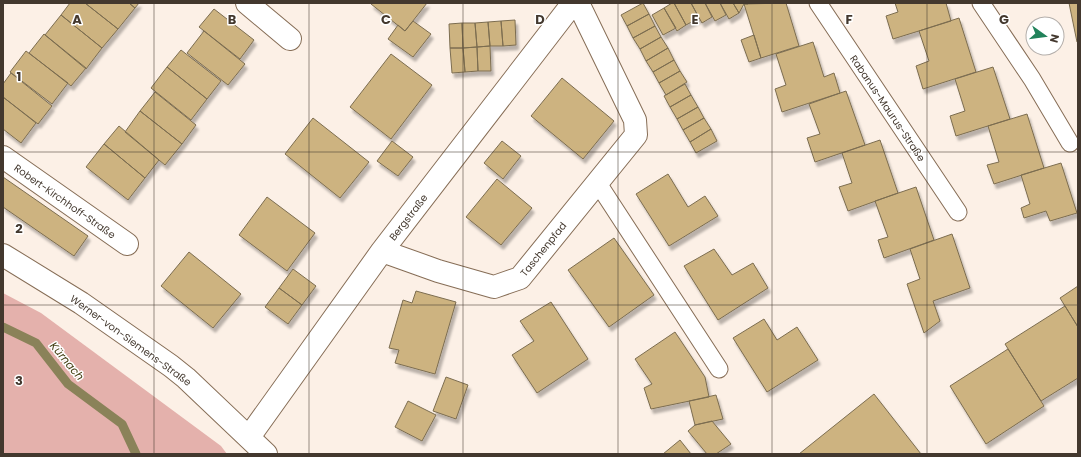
<svg xmlns="http://www.w3.org/2000/svg" width="1081" height="457" font-family="Poppins,sans-serif">
<defs>
<filter id="shadow"><feDropShadow dx="2.5" dy="4.5" stdDeviation="1" flood-color="#0004"/></filter>
</defs>
<rect width="100%" height="100%" fill="#fcf0e6"/>
<path fill="#e4b1ac" d="M3,293L41,313L221,446L227,454H3Z"/>
<g fill="none" stroke-linecap="round" stroke-linejoin="round">
<path stroke="#8a8259" stroke-width="9" d="M3,327L36,343L68,384L122,424L136,454"/>
</g>
<path fill="#cdb380" stroke="#7c6d50" filter="url(#shadow)" d="M70,3H85L118,29L102,48L61,15Z
M85,3H129L135,8L118,29Z
M129,3H139L135,8Z
M372,3H427L405,31L371,4Z
M643,3L649,14L627,26L621,15Z
M672,3H674L686,25L677,31L664,8Z
M674,3H691L699,18L686,25Z
M691,3H705L712,17L702,23Z
M705,3H720L726,15L715,21Z
M720,3H733L739,13L729,19Z
M733,3H748V4H744L739,13Z
M786,3L799,46L761,58L744,4Z
M895,3H946L951,21L893,39L886,16L898,12Z
M1069,3H1078V41L1077,42Z
M664,8L676,28L663,35L652,15Z
M214,9L254,40L240,59L199,27Z
M649,14L655,26L633,38L627,26Z
M61,15L102,48L86,69L45,35Z
M959,18L976,72L923,89L916,66L929,61L919,31Z
M515,20L516,45L503,46L501,21Z
M413,21L431,34L413,57L388,39L398,25L405,31Z
M501,21L503,46H490L488,22Z
M488,22L490,46L477,47L475,23Z
M462,23L463,48H450L449,24Z
M462,23H475L477,47L463,48Z
M655,26L661,37L640,49L633,38Z
M204,31L245,64L228,85L187,53Z
M44,34L86,68L71,86L29,53Z
M754,35L761,58L749,62L741,40Z
M661,37L668,48L646,61L640,49Z
M813,42L824,77L834,73L840,93L782,112L775,89L786,85L776,54Z
M490,46L491,71H478L477,47Z
M477,47L478,71L465,72L463,48Z
M450,48H463L465,72L452,73Z
M668,48L674,60L653,72L646,61Z
M181,50L221,81L207,99L167,67Z
M26,51L68,83L52,104L10,72Z
M391,54L432,85L391,139L350,107Z
M674,60L680,71L659,83L653,72Z
M167,67L207,99L191,120L151,88Z
M993,67L1010,119L956,136L950,116L965,111L955,79Z
M680,71L687,82L666,95L659,83Z
M11,73L52,106L38,124L3,97V84Z
M562,78L614,121L583,159L531,116Z
M685,84L691,95L670,107L664,96Z
M846,91L865,145L815,162L807,138L820,134L809,104Z
M155,92L196,125L182,144L140,111Z
M691,95L698,107L677,119L670,107Z
M3,97L36,123L21,143L3,129Z
M698,107L704,118L683,130L677,119Z
M140,111L182,144L165,165L125,132Z
M1027,114L1044,168L994,184L987,165L999,162L988,126Z
M313,118L369,162L340,198L285,154Z
M704,118L711,129L690,142L683,130Z
M119,126L159,160L145,178L104,144Z
M711,129L717,141L696,153L690,142Z
M880,140L898,193L848,211L839,187L852,183L842,153Z
M392,141L413,157L398,176L377,161Z
M502,141L521,156L503,179L484,163Z
M104,144L145,178L128,200L86,167Z
M1061,163L1077,213L1050,221L1046,211L1024,218L1021,208L1030,204L1021,175Z
M668,174L688,207L705,196L718,216L669,246L636,194Z
M3,177L88,236L74,256L3,207Z
M497,179L532,208L501,245L466,217Z
M916,187L934,240L884,258L878,240L888,237L875,201Z
M267,197L315,233L287,271L239,235Z
M952,234L970,288L933,301L940,321L924,333L907,284L920,279L910,249Z
M614,238L654,295L609,327L568,270Z
M714,249L732,275L753,263L768,288L718,320L684,266Z
M189,252L241,294L213,328L161,286Z
M293,269L316,286L302,305L279,288Z
M1078,286V327L1060,298Z
M279,288L302,305L288,324L265,307Z
M416,291L456,302L435,374L395,363L399,350L389,348L403,300L412,303Z
M551,302L588,359L537,393L512,355L534,341L520,321Z
M1065,306L1078,327V378L1041,401L1005,344Z
M764,319L777,340L797,327L818,360L767,392L733,338Z
M675,332L705,377L709,397L651,409L644,388L652,384L635,359Z
M1008,349L1044,406L986,444L950,386Z
M446,377L468,385L456,419L433,411Z
M874,394L921,454H799Z
M716,395L723,419L695,425L689,401Z
M408,401L436,415L422,441L395,427Z
M712,421L731,444L716,454H707L688,431L695,425Z
M680,440L691,454H663Z"/>
<g fill="none" stroke-linecap="round" stroke-linejoin="round">
<defs>
<path id="lane" d="M818,3L958,212
M981,3L1032,79L1070,143
M597,182L719,369"/>
<path id="street" d="M247,3L290,39
M3,157L127,244
M382,251L438,271L494,287L520,278L636,135L635,120L578,3
M249,437L382,251L573,3"/>
<path id="secondary" d="M3,255L81,303L171,366L186,378L266,454"/>
</defs>
<use href="#lane" stroke="#866d56" stroke-width="19"/>
<use href="#street" stroke="#866d56" stroke-width="24"/>
<use href="#secondary" stroke="#866d56" stroke-width="24"/>
<use href="#lane" stroke="#fff" stroke-width="17"/>
<use href="#street" stroke="#fff" stroke-width="22"/>
<use href="#secondary" stroke="#fff" stroke-width="22"/>
</g>
<path fill="none" stroke="#43382e" stroke-width="1" stroke-opacity="0.55" d="M154,3V454M309,3V454M463,3V454M618,3V454M772,3V454M927,3V454M3,152H1078M3,305H1078"/>
<g text-anchor="middle" stroke-width="3" stroke-linejoin="round" paint-order="stroke">
<g font-size="10" fill="#43382e" stroke="#fff">
<text transform="translate(888 108) rotate(56)" y="4">Rabanus-Maurus-Straße</text>
<text transform="translate(65 201) rotate(35)" y="4">Robert-Kirchhoff-Straße</text>
<text transform="translate(408 217) rotate(-52)" y="4">Bergstraße</text>
<text transform="translate(543 249) rotate(-51)" y="4">Taschenpfad</text>
<text transform="translate(131 340) rotate(36)" y="4">Werner-von-Siemens-Straße</text>
</g>
<g font-size="11" font-style="italic" fill="#423d11" stroke="#fff">
<text transform="translate(67 361) rotate(50)" y="4">Kürnach</text>
</g>
</g>
<g font-size="13" text-anchor="middle" font-weight="bold" fill="#43382e" stroke="#fff" stroke-width="3" stroke-linejoin="round" paint-order="stroke">
<text x="77" y="24">A</text>
<text x="232" y="24">B</text>
<text x="386" y="24">C</text>
<text x="540" y="24">D</text>
<text x="695" y="24">E</text>
<text x="849" y="24">F</text>
<text x="1004" y="24">G</text>
<text x="19" y="81">1</text>
<text x="19" y="233">2</text>
<text x="19" y="385">3</text>
</g>
<rect width="1081" height="457" fill="none" stroke="#43382e" stroke-width="8"/>
<g transform="translate(1045 36) rotate(104)"><circle r="19" fill="#ffffff" stroke="#b4afab"/>
<path d="M0-3L7 15L0 10L-7 15Z" fill="#21825a"/>
<text y="-6" font-size="11" font-weight="bold" text-anchor="middle" fill="#43382e">N</text>
</g>
</svg>
